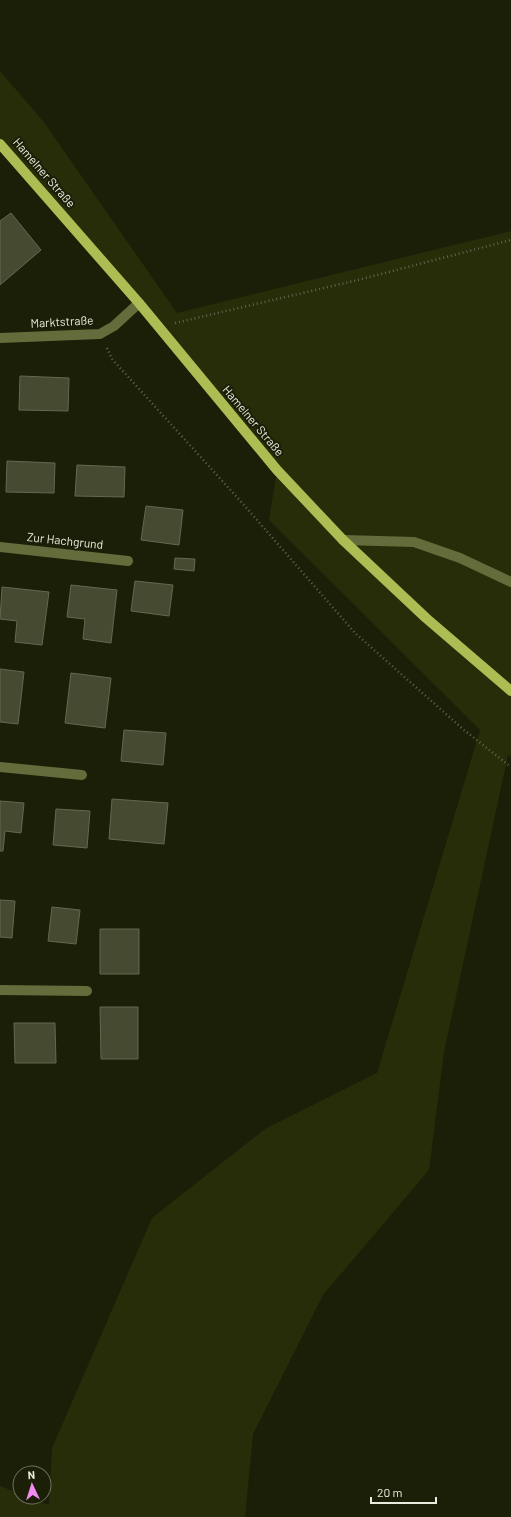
<svg xmlns="http://www.w3.org/2000/svg" width="511" height="1517" font-family="Barlow,sans-serif">
<rect width="100%" height="100%" fill="#1b1f07"/>
<path fill="#282d09" d="M0,71L43,121L177,313L511,231V756L508,755L444,1052L429,1170L323,1295L253,1434L245,1517H0V1486L20,1494V1497H28L49,1505L52,1448L152,1218L265,1129L377,1073L480,730L269,520L277,470L0,144Z"/>
<path fill="#454a30" stroke="#63694e" d="M11,213L41,250L0,285V221Z
M20,376L69,378L68,411L19,410Z
M7,461L55,463L54,493L6,492Z
M77,465L125,467L124,497L75,496Z
M146,506L183,510L179,545L141,540Z
M175,558L195,559L194,571L174,569Z
M135,581L173,585L169,616L131,611Z
M71,585L117,590L111,643L83,639L85,619L67,617Z
M2,587L49,592L42,645L15,642L17,621L0,619Z
M0,669L24,672L18,724L0,722Z
M71,673L111,678L105,728L65,723Z
M124,730L166,733L163,765L121,761Z
M112,799L168,803L164,844L109,839Z
M0,801L24,803L21,833L5,831L3,851H0Z
M56,809L90,811L87,848L53,845Z
M0,900L15,901L12,938L0,937Z
M52,907L80,910L76,944L48,941Z
M100,929H139V974H100Z
M100,1007H138V1059H101Z
M14,1023H55L56,1063H15Z"/>
<g fill="none" stroke-linecap="round" stroke-linejoin="round">
<path stroke="#626550" stroke-width="2.5" stroke-dasharray="1 3" stroke-linecap="butt" d="M175,323L362,279L511,240
M107,348L112,359L244,505L355,633L464,730L511,767"/>
<path stroke="#646c3c" stroke-width="10" d="M343,540L414,542L460,558L511,582"/>
<path stroke="#646c3c" stroke-width="10" d="M0,338L100,334L114,326L139,303
M0,547L128,561
M0,767L82,775
M0,990L87,991"/>
<path stroke="#adbd53" stroke-width="10" d="M0,144L139,303L277,470L343,540L426,618L511,691"/>
</g>
<g text-anchor="middle" stroke-width="4" stroke-linejoin="round" paint-order="stroke">
<g font-size="12" fill="#e9ecdd" stroke="#1b1f07">
<text transform="translate(44 173) rotate(49)" y="4">Hamelner Straße</text>
<text transform="translate(62 322) rotate(-3)" y="4">Marktstraße</text>
<text transform="translate(253 421) rotate(50)" y="4">Hamelner Straße</text>
<text transform="translate(65 541) rotate(6)" y="4">Zur Hachgrund</text>
</g>
</g>
<g transform="translate(32 1485) rotate(356)"><circle r="19" fill="#1b1f07" stroke="#6d715d"/>
<path d="M0-3L7 15L0 10L-7 15Z" fill="#f28af3"/>
<text y="-6" font-size="11" font-weight="bold" text-anchor="middle" fill="#e9ecdd">N</text>
</g>
<path d="M371 1497v6h65v-6" fill="none" stroke="#e9ecdd" stroke-width="2"/>
<text x="377" y="1497" font-size="12" fill="#e9ecdd" stroke="#1b1f07" stroke-width="3" paint-order="stroke">20 m</text>
</svg>
